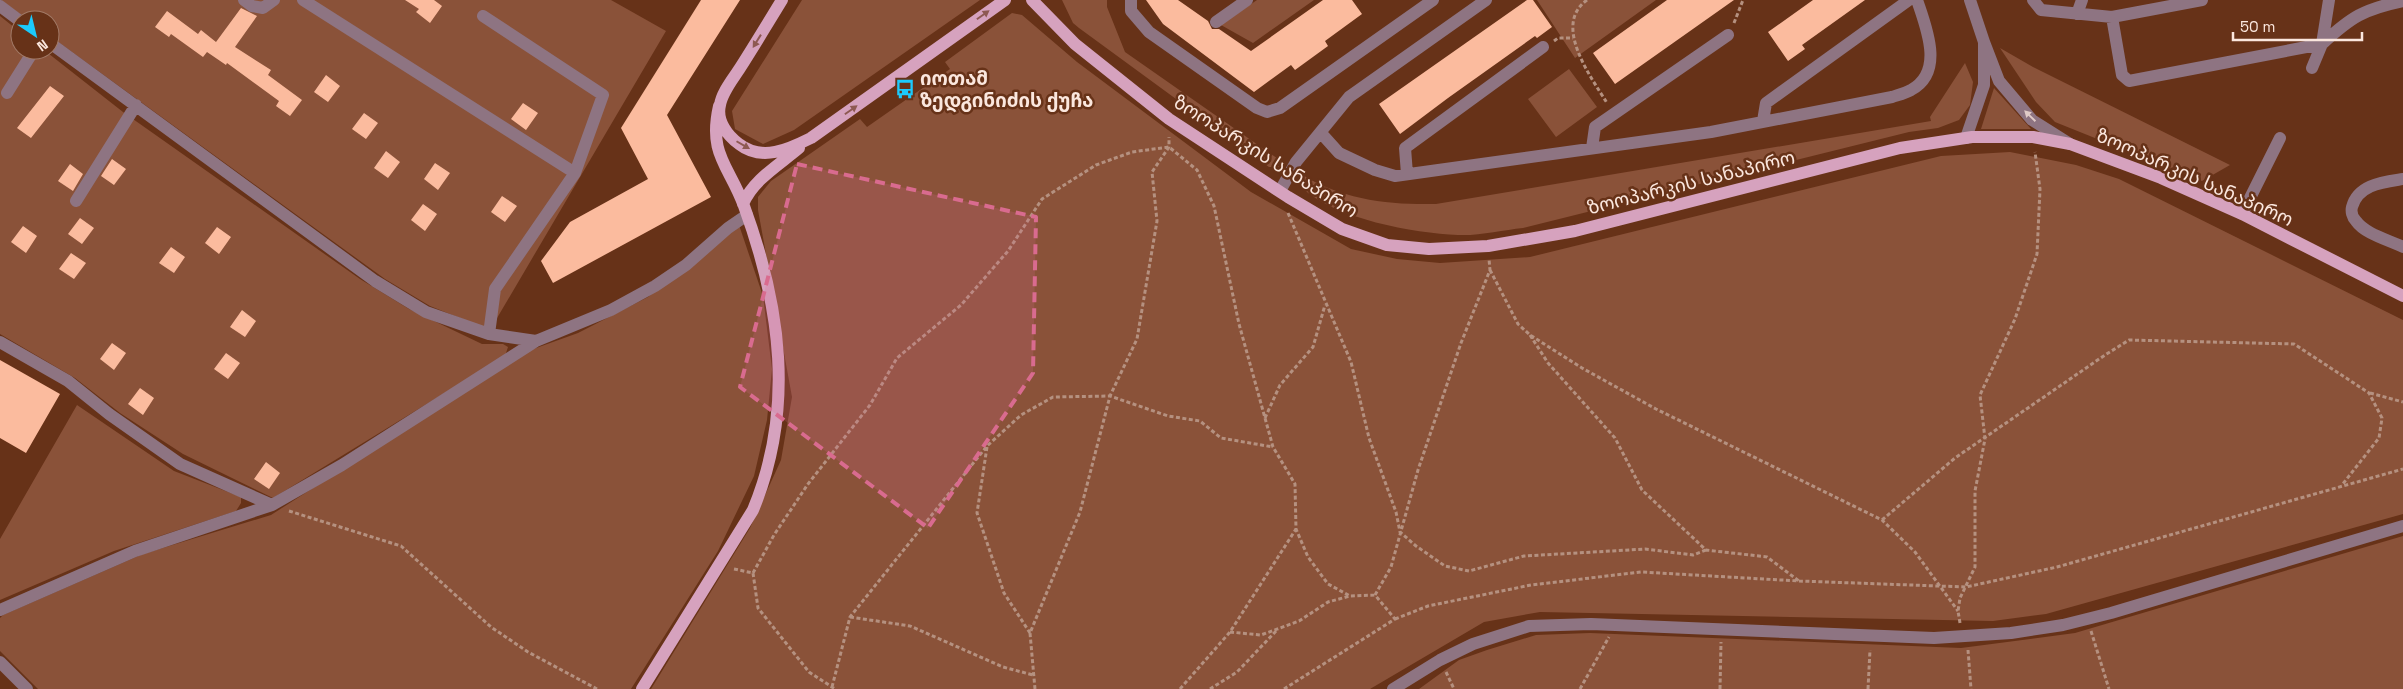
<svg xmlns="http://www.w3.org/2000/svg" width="2403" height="689" font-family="'Space Grotesk','Noto Sans Georgian',sans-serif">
<rect width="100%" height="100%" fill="#673218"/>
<path fill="#8a5239" d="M1,0H611L666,31L490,330L430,306L385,279L50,36V20H28Z
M802,0H980L794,130L763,144L735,129L732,111Z
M1062,0H1107V7L1125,52L1281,161L1279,167H1269L1079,28L1073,23Z
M1257,0H1314L1253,43L1221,25Z
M1537,0H1656L1575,58Z
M1012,13L1022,15L1077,62L1251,192L1351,249L1397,259L1440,263L1530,257L1941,156L2010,152L2076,165L2119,179L2403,320V514L2046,614L1993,621L1540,612L1484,622L1370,689H651L750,528L781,460L792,397L758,210V197L771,181L860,119L867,127L950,69L945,62Z
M0,16L20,32V50H44L123,112L360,279L409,309L482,344H503L508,347L505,356L273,498L183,454L120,413L75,378L0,334Z
M2000,48L2033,67L2230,165L2202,181L2055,122L2036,102Z
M1965,63L1973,82L1970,105L1959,120L1938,128L1909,132L1523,228C1503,230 1479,236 1458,235C1413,233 1336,219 1302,188L1301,174C1342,200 1390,205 1436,204L1931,121L1930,117Z
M1569,69L1597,107L1556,137L1528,99Z
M1994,88L2031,129H1981Z
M739,225L763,296L772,369L767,420L754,476L718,551L631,689H38L0,651V618L3,615L143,554L271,515L525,352L578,333L648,297Z
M77,405L174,471L241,497V503L236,511L114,551L0,600V539Z
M2403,536V689H1419L1459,660L1487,650L1536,635L1590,633L1961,648L2075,633Z"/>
<path fill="#fbbb9e" d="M405,0H434L442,6L430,23L416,12L419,9Z
M701,0H740L667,115L711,197L553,283L541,261L570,222L648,179L621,128Z
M1146,0H1178L1208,21L1212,29H1219L1251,51L1323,0H1352L1362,14L1325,41L1328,46L1295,70L1291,65L1254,92L1163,24Z
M1527,0H1533L1552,27L1537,38L1535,36L1448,98L1400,134L1379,104Z
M1667,0H1734L1615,84L1593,53Z
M1813,0H1865L1802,45L1805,49L1788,61L1768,32Z
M241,8L257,16L235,47L271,70L268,75L302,100L290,116L276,106L279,101L227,63L226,65L207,52L203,57L171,34L169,37L155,27L167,11L198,34L201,30L216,42Z
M326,75L340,86L328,102L314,92Z
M50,86L64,96L31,138L17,128Z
M523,103L538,113L526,130L511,119Z
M364,113L378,123L366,139L352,129Z
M386,151L400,162L388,178L374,168Z
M112,159L126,169L114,185L101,176Z
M435,163L450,173L438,190L424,179Z
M70,164L83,174L73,191L58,181Z
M502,196L517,206L505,222L491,212Z
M423,204L437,214L425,231L411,220Z
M80,218L94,228L82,244L68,234Z
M23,226L37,236L26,253L11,242Z
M217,227L231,237L219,254L205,243Z
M171,247L185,257L174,273L159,263Z
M71,253L86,263L74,279L59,269Z
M242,310L256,321L245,337L230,327Z
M112,343L126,353L114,370L100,359Z
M226,353L240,363L228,379L214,369Z
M0,360L60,394L26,453L0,438Z
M140,388L154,398L143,415L128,404Z
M266,462L280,473L269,489L254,479Z"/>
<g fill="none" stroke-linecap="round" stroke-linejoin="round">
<path stroke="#b59180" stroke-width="3" stroke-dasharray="4 2.5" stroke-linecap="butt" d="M1587,0C1552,25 1591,77 1607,103
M1734,23L1743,0
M1554,41L1558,38H1573
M1288,213L1351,362L1369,438L1396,512L1400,532L1416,546L1445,566L1469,571L1524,556L1645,549L1693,555L1706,550
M1490,270L1518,324L1530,335L1582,368L1656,409L1882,520L1915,552L1958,611
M1530,335L1548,363L1615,438L1642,490L1706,550L1767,557L1799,581
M2370,393L2403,402
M1265,418L1280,385L1313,347L1325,305
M987,447L977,513L1004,593L1030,633
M289,511L401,546L491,627L528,652L597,689
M1882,520L1955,458L2105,355L2129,340L2294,344L2369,393L2382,418L2379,438L2342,485
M734,569L753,573L758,608L809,672L835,689
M753,573L774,535L808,484L870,405L897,358L961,305L1008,251L1042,199L1096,165L1132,152L1169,147L1197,170L1214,206L1239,324L1273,447L1295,484L1296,529L1308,557L1328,584L1350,596
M850,617L910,626L1003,667L1033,675
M1395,619L1428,606L1531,585L1641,572L1799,581L1966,587L2057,567L2403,469
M1960,623L1958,611L1960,598L1975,567V491L1985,439L1980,395L2015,319L2037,254L2040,189L2035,152
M2091,631L2109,689
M1230,632L1261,635L1299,621L1328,602L1350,596L1375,595
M1968,650L1971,689
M1446,672L1454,689
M832,687L850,617L987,446L1021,415L1053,397L1110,396L1168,416L1200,421L1221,438L1273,447
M1035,689L1030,633L1080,512L1110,396L1137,339L1157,221L1152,172L1169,147V137
M1180,689L1230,632L1296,529
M1210,689L1237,672L1278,629
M1284,689L1395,619L1375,595L1391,567L1418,470L1461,343L1490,270L1489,259
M1580,689L1609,637
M1720,689L1721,642
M1868,689L1870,650"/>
<path stroke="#8e7482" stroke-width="12" d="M244,0L252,6L263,8L274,0
M303,0L575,173
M1131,0V11L1149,32L1257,108L1267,112L1280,108L1433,0
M1970,0L1984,42
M2033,0L2041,10L2112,17L2202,0
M0,6L20,21
M2077,14L2082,0
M483,16L603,95L575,173L495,289L489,334
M2112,17L2122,75L2129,81L2322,44C2351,17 2364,9 2403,1
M1216,22L1247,0
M50,43L375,281L426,312L489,334L536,341
M2312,68L2322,44L2329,0
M7,93L34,50
M1763,121L1766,103L1909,0
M1321,133L1339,153L1375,170L1395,176L1711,132L1892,97C1898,95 1906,93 1911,90C1945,72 1926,27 1917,0
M1966,138L1984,85V42L1999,81L2032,120L2070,144
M1592,148L1595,127L1728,35
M1407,174L1405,148L1543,47
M2403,179C2384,182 2358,184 2352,207C2351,211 2352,217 2356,221C2365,234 2389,240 2403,247
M1280,191L1296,162L1349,97L1486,0
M76,201L136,105
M2242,214L2280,138
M0,342L68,381L109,414L180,464L272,505
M0,610L135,551L272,505L342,465L536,341L611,310L655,286L686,265L728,228L747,215
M0,662L27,689
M1393,689L1440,660L1473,644L1529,626L1591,624L1934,638L2011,633L2063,625L2111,613L2403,526"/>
<path stroke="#d6a2be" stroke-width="12" d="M782,0C768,23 754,46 740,68C733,79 722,92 720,105C716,121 728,136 739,144C762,162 789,149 811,138L1005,0
M1032,0L1075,44L1169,119L1288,197L1342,229L1387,245L1429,249L1488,246L1575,231L1900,148L1972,137H2033L2070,144L2161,178L2242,214L2403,296
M743,204C753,180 779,165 799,148
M642,689L753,510C795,409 781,307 744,206C729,165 708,155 719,106"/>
</g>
<defs><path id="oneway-solid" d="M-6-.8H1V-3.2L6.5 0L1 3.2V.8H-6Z" transform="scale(1.25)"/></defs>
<g fill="#8e5952">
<use href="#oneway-solid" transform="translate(983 15) rotate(-35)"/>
<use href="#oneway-solid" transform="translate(757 41) rotate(122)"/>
<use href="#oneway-solid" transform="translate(851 110) rotate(-35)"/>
<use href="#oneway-solid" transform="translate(743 145) rotate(30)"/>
</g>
<use fill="#e0cac7" href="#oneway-solid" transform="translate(2030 116) rotate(-136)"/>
<path fill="#d96b8f" fill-opacity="0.2" stroke="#d96b8f" stroke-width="4" stroke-dasharray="10 6" stroke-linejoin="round" d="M797,164L1036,217L1033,373L928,528L740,387Z"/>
<defs>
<symbol id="bus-bare" viewBox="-9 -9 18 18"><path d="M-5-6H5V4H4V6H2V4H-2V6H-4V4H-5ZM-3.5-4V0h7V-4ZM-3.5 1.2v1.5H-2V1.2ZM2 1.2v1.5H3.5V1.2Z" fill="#1bcafc" stroke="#673218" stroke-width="2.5" paint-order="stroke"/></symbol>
</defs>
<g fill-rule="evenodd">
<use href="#bus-bare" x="891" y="75" width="28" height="28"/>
</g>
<g text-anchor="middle" stroke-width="5" stroke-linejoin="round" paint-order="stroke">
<g font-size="19" font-weight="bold" fill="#fbe7de" stroke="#673218" text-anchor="start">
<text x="920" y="85">იოთამ<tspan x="920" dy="22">ზედგინიძის ქუჩა</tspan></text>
</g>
<g font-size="19" fill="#fbe7de" stroke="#673218">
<text transform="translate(1266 156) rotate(32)" y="7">ზოოპარკის სანაპირო</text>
<text transform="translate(2195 177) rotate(24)" y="7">ზოოპარკის სანაპირო</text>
<text transform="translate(1691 182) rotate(-14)" y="7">ზოოპარკის სანაპირო</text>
</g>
</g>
<g transform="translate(35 35) rotate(145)"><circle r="24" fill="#673218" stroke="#a27a67"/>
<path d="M0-4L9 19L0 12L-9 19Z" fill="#1bcafc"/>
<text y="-8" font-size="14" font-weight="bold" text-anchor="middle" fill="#fbe7de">N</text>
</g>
<path d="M2233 32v8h129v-8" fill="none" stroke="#fbe7de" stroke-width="2.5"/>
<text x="2240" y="32" font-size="15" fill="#fbe7de" stroke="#673218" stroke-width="4" paint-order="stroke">50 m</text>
</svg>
